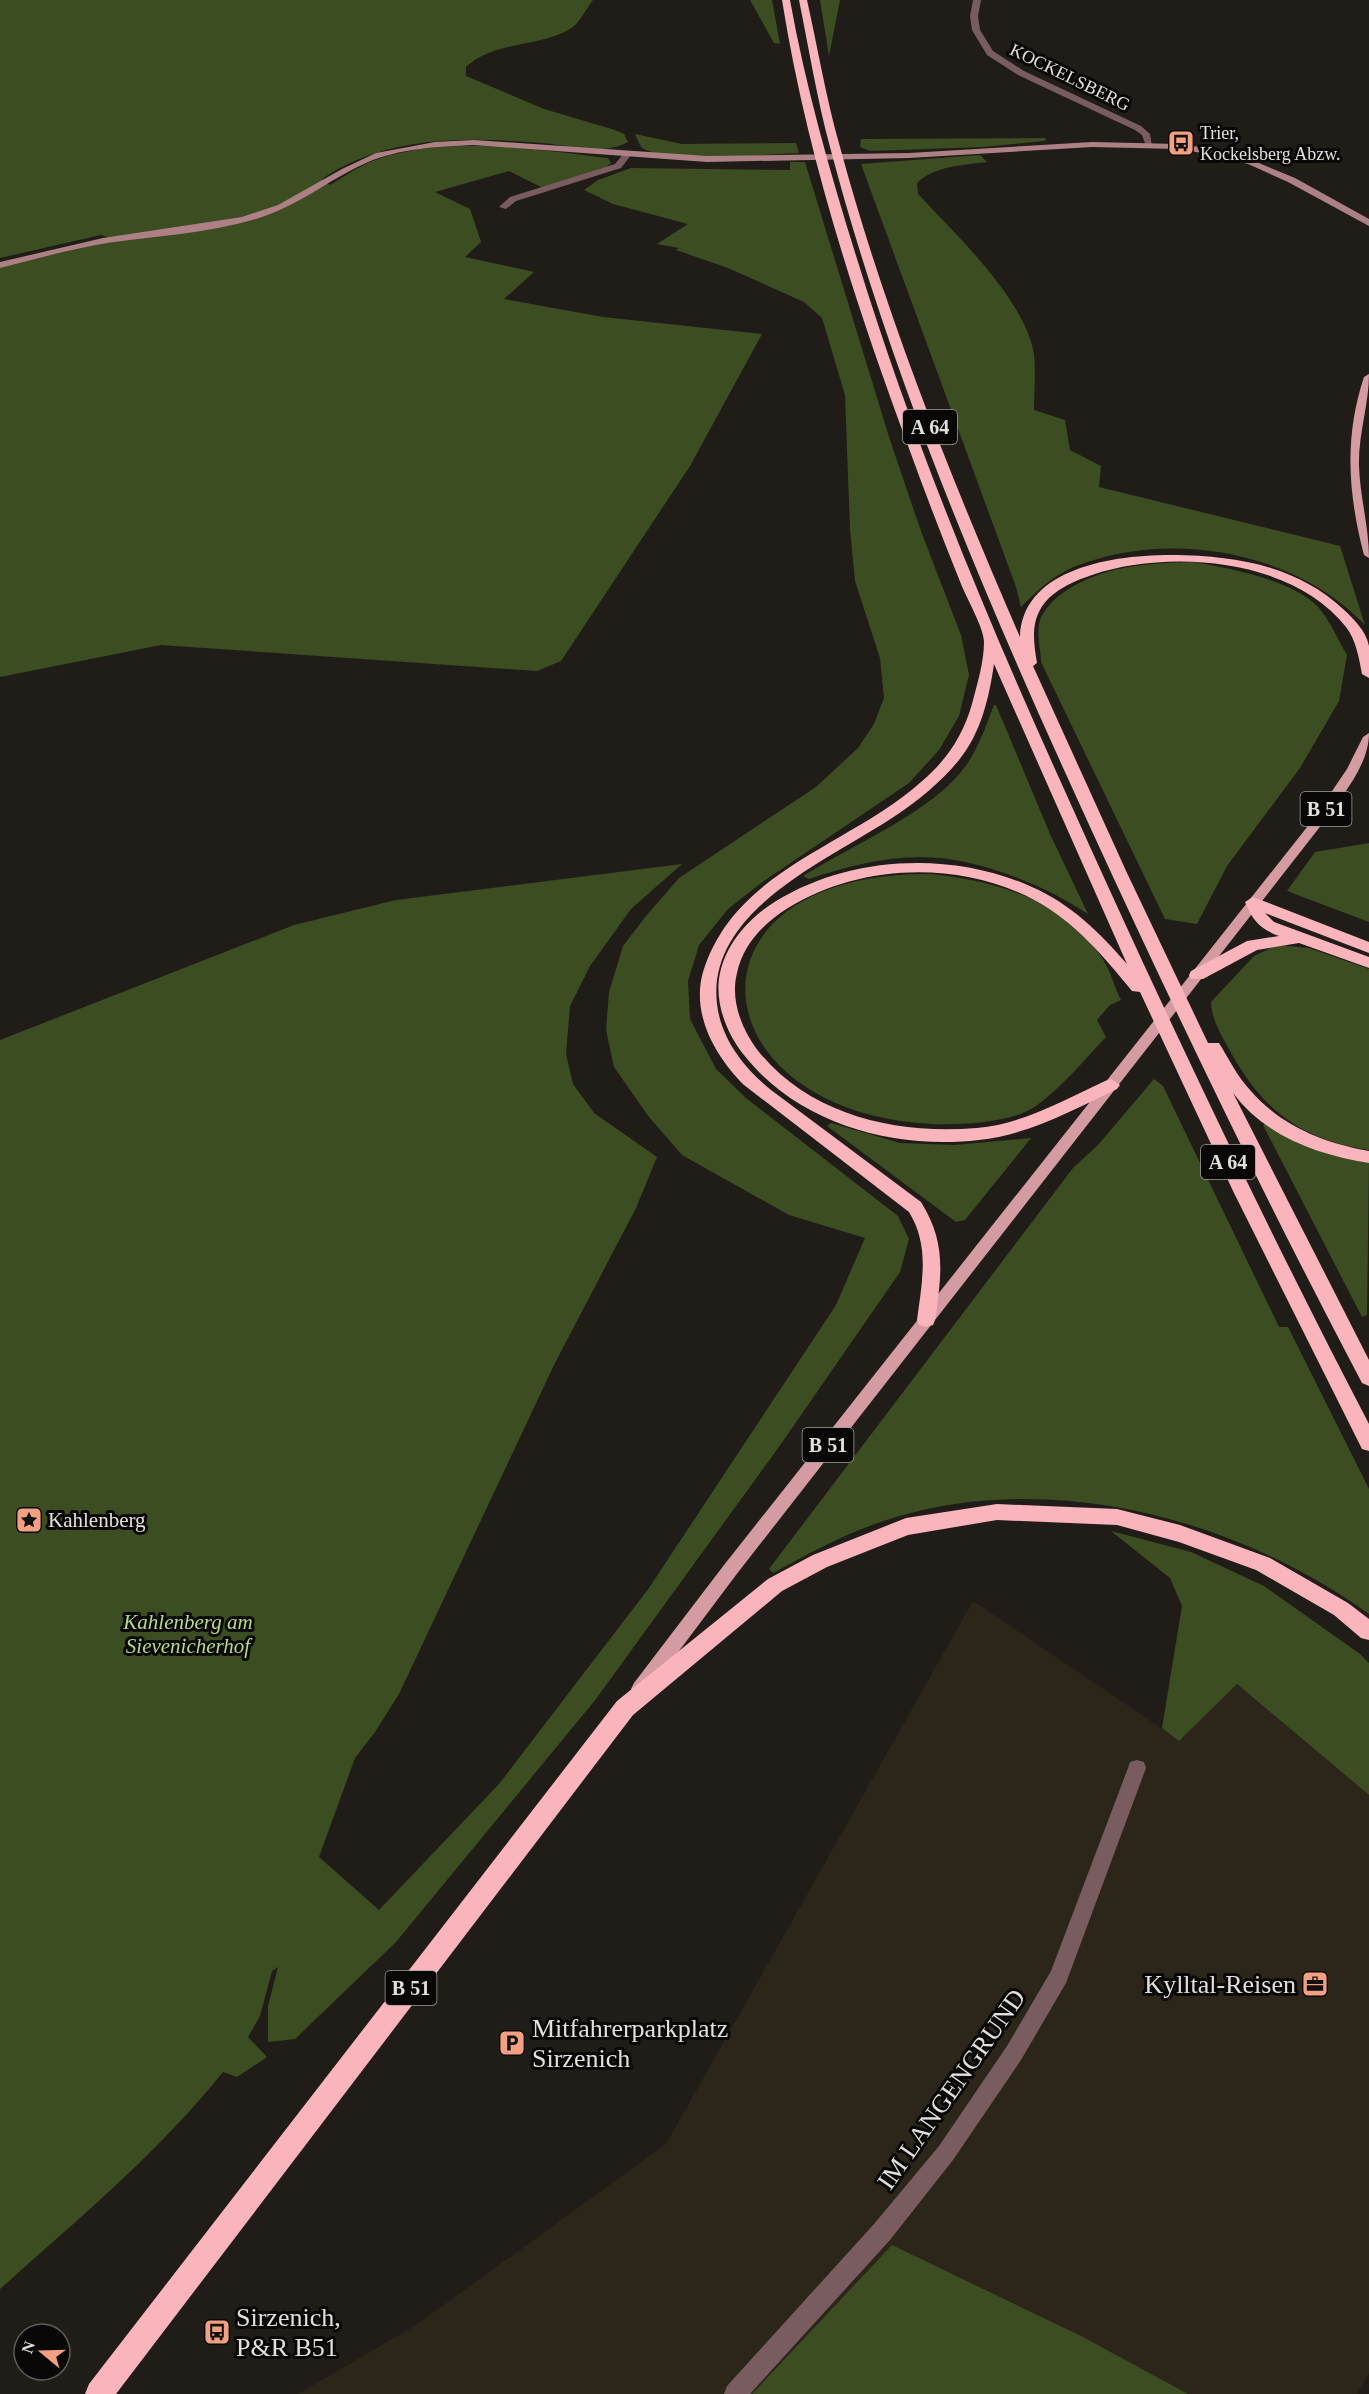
<svg xmlns="http://www.w3.org/2000/svg" width="1369" height="2394" font-family="Georgia,serif">
<rect width="100%" height="100%" fill="#201d18"/>
<path fill="#2b251a" d="M973,1601L1179,1740L1237,1684L1369,1795V2373L1357,2394H298L416,2325L666,2144Z"/>
<path fill="#3c4d22" d="M0,0H593C586,9 579,24 570,29C538,48 495,40 466,67V76L544,109L615,130L624,134L628,142C603,156 569,145 542,143C466,137 387,135 322,179L330,185C342,178 356,168 370,162C443,134 531,149 608,158L611,163L606,167L543,188L509,171L435,192L470,209L481,242L465,257L534,272L504,299L603,317L762,334L690,466L561,661L537,671L161,645L0,677V265L114,239L101,235L0,258Z
M750,0H772L780,44L774,43Z
M820,0H840L829,56Z
M635,134L682,144L796,143L799,153C764,154 667,165 641,147Z
M1046,138L1045,141L983,147L870,151L860,147L861,139Z
M980,155L987,162C964,165 934,166 917,183L918,194C955,234 1025,299 1034,354C1036,372 1034,392 1034,410L1065,420L1070,450L1101,466L1099,487L1340,546L1365,625C1295,551 1170,529 1076,566C1055,574 1037,591 1021,607L1016,587L861,164Z
M790,162H805L889,437L922,534L961,635L969,675L959,716L939,750L909,783L761,883L728,909L699,945L688,981L690,1019L716,1069L746,1098L898,1216L909,1239L900,1272L781,1444L596,1699L396,1942L295,2039L268,2042V2006L278,1967L272,1971L260,2016L248,2037L267,2057L237,2077L223,2072C158,2153 77,2220 0,2289V1040L294,925L396,900L682,864L631,909L590,966L570,1006L566,1054L573,1084L594,1113L657,1157L636,1208L555,1363L399,1694L375,1732L355,1758L319,1857L379,1910L499,1784L649,1588L836,1305L865,1238L789,1215L682,1155L649,1117L614,1067L606,1030L609,992L623,946L646,916L679,878L816,787L858,748L874,724L884,698L880,658L855,581L850,529L845,395L822,318L804,302L728,268L676,250L679,248L657,244L688,224L613,204L584,190L598,180L631,168L790,170Z
M1193,562C1229,568 1293,580 1318,607C1330,620 1338,640 1347,655L1339,701L1300,768L1227,866L1197,924L1165,919L1041,662C1041,651 1037,637 1039,625C1040,614 1051,602 1060,595C1099,566 1146,563 1193,562Z
M994,705H996L1050,834L1088,914C1043,884 975,857 921,857C883,857 845,867 809,879L803,876C852,845 935,811 967,764C979,746 986,726 994,705Z
M1369,843V922L1287,891L1315,852Z
M930,874C995,880 1065,901 1102,958C1111,971 1114,987 1121,1000L1110,1005L1097,1020L1106,1037C1087,1057 1054,1096 1031,1109C1007,1123 959,1125 932,1124C695,1112 672,872 930,874Z
M1277,945L1309,948L1369,969V1150C1301,1140 1261,1109 1229,1049C1220,1033 1212,1020 1211,1002L1254,956Z
M1154,1079L1163,1086L1279,1327H1288L1369,1489V1614C1237,1519 1055,1470 896,1517C852,1530 813,1551 773,1573L769,1569L1073,1168L1098,1145Z
M831,1123L900,1143L954,1145L1031,1138L965,1220L956,1222L827,1126Z
M1266,1123C1299,1142 1330,1159 1369,1162L1367,1315L1362,1317L1263,1125Z
M1111,1531L1191,1552L1264,1586L1360,1654L1369,1663V1795L1237,1684L1179,1741L1162,1728L1182,1606L1170,1578Z
M892,2245L1083,2337L1188,2394H752Z"/>
<g fill="none" stroke-linecap="round" stroke-linejoin="round">
<path fill="#785c5f" fill-rule="evenodd" d="M973,0H981L978,16L980,30L993,51L1024,71L1141,126L1150,134L1152,146H1146L1142,135L1135,130L1018,75L987,55L972,30L970,16Z
M624,153L631,155L621,168L516,201L506,209L499,207L510,197L615,164Z
M1137,1760L1144,1762L1146,1768L1066,1983L1021,2060L953,2160L890,2240L750,2394H724L727,2386L874,2224L939,2146L1007,2046L1051,1971L1128,1768L1130,1762Z"/>
<path fill="#ad8085" fill-rule="evenodd" d="M474,140L707,156L909,153L1092,142L1178,144L1208,148L1254,161L1295,178L1369,219V226L1288,182L1248,164L1208,154L1178,149L1092,147L909,158L707,162L474,145C437,147 400,148 366,163C328,180 297,207 256,219C208,233 157,236 107,243C71,249 35,259 0,268V262L103,238L242,217L278,205L342,169L376,153L435,142Z"/>
<path fill="#d59ba2" fill-rule="evenodd" d="M1369,374C1369,405 1358,435 1359,466C1360,497 1369,527 1369,558L1364,555C1348,494 1344,437 1364,377Z
M1369,733C1369,768 1338,800 1319,828L736,1575L646,1695L640,1697L634,1695L631,1689L634,1683L724,1565L1311,822L1347,769L1363,737Z"/>
<path fill="#fab4bc" fill-rule="evenodd" d="M782,0H790C806,89 831,176 858,262C914,443 986,617 1064,789C1160,1003 1260,1215 1369,1424V1451L1362,1449L1234,1193L1140,992L1132,991C1104,957 1075,922 1036,901C961,860 860,863 788,908C764,923 743,944 737,973C730,1001 742,1030 759,1052C811,1116 898,1135 977,1128C1023,1124 1064,1100 1105,1081L1111,1079L1120,1085L1117,1089C1073,1110 1028,1135 979,1140C894,1150 798,1124 744,1055C726,1033 714,1001 720,973C727,942 750,917 776,901C851,855 953,851 1032,887C1071,904 1100,933 1127,964L994,664C989,698 981,733 959,760C941,782 920,799 898,814C834,858 706,908 717,1004C721,1039 744,1068 771,1090L921,1202C941,1234 943,1261 938,1298C937,1307 937,1317 933,1325L926,1327L919,1325L917,1320C922,1282 930,1246 909,1212L744,1085C715,1056 691,1014 703,972C735,869 848,847 921,782C946,761 963,736 972,704C977,685 984,662 984,642C984,628 967,599 961,584C942,537 924,490 907,443C854,300 806,151 782,0Z
M799,0H807C818,49 826,98 840,147C885,314 951,478 1020,637C1023,541 1201,548 1264,566C1293,574 1321,588 1343,609C1354,619 1366,631 1369,646C1369,656 1369,668 1369,678L1362,674C1359,658 1356,640 1346,627C1292,558 1169,549 1092,575C1074,581 1050,591 1040,610C1031,626 1034,645 1037,663L1033,666L1127,873L1208,1043H1219C1229,1059 1237,1076 1250,1090C1281,1126 1324,1143 1369,1151V1163C1318,1155 1265,1136 1233,1093L1369,1360V1386L1362,1383C1266,1201 1177,1016 1091,829C990,609 892,382 830,147C817,99 809,49 799,0Z
M1253,897L1369,942V953L1265,913L1274,922L1369,957V968L1299,943L1257,950L1203,979H1191L1189,975L1191,971L1247,941L1279,936C1260,929 1253,921 1245,902Z
M997,1504L1117,1509L1180,1525L1270,1558L1348,1603L1369,1619V1640L1361,1638L1334,1615L1256,1570L1179,1542L1117,1525L997,1520L908,1535L827,1567L782,1591L633,1715L116,2394H85L89,2384L617,1701L768,1579L813,1555L906,1518Z"/>
</g>
<defs>
<symbol id="bus-square" viewBox="-11 -11 22 22"><rect x="-9" y="-9" width="18" height="18" rx="4" fill="#f3a082" stroke="#090806"/><path d="M-5-6H5V4H4V6H2V4H-2V6H-4V4H-5ZM-3.5-4V0h7V-4ZM-3.5 1.2v1.5H-2V1.2ZM2 1.2v1.5H3.5V1.2Z" fill="#111"/></symbol>
<symbol id="sight-square" viewBox="-11 -11 22 22"><rect x="-9" y="-9" width="18" height="18" rx="4" fill="#f3a082" stroke="#090806"/><path d="M0-6L1.8-2.2L6-1.7L2.9 1.2L3.7 5.4L0 3.3L-3.7 5.4L-2.9 1.2L-6-1.7L-1.8-2.2Z" fill="#111"/></symbol>
<symbol id="office-square" viewBox="-11 -11 22 22"><rect x="-9" y="-9" width="18" height="18" rx="4" fill="#f3a082" stroke="#090806"/><path d="M-6-3h4V-5.5h4V-3h4V5H-6ZM-1-4.5V-3h2v-1.5ZM-6 0V1H6V0Z" fill="#111"/></symbol>
<symbol id="parking-square" viewBox="-11 -11 22 22"><rect x="-9" y="-9" width="18" height="18" rx="4" fill="#f3a082" stroke="#090806"/><path d="M-3.5-5.5H1a3.5 3.5 0 0 1 0 7H-1V5.5H-3.5ZM-1-3.4V-.6H.8a1.4 1.4 0 0 0 0-2.8Z" fill="#111"/></symbol>
</defs>
<g fill-rule="evenodd">
<use href="#bus-square" x="1166" y="128" width="30" height="30"/>
<use href="#sight-square" x="14" y="1505" width="30" height="30"/>
<use href="#office-square" x="1300" y="1969" width="30" height="30"/>
<use href="#parking-square" x="497" y="2028" width="30" height="30"/>
<use href="#bus-square" x="202" y="2317" width="30" height="30"/>
</g>
<g text-anchor="middle" stroke-width="6" stroke-linejoin="round" paint-order="stroke">
<g font-size="18" fill="#e2e0dd" stroke="#090806">
<text transform="translate(1070 77) rotate(26)" y="6">KOCKELSBERG</text>
</g>
<g font-size="18" fill="#e2e0dd" stroke="#090806" text-anchor="start">
<text x="1200" y="139">Trier,<tspan x="1200" dy="21">Kockelsberg Abzw.</tspan></text>
</g>
<g fill="#090806" stroke="#a19f9c" stroke-width="1.5">
<rect x="903" y="410" width="54" height="34" rx="4.5"/>
<rect x="1300.5" y="792" width="51" height="34" rx="4.5"/>
<rect x="1201" y="1145" width="54" height="34" rx="4.5"/>
<rect x="802.5" y="1428" width="51" height="34" rx="4.5"/>
<rect x="385.5" y="1971" width="51" height="34" rx="4.5"/>
</g>
<g font-size="20" font-weight="bold" fill="#e2e0dd">
<text x="930" y="434">A 64</text>
<text x="1326" y="816">B 51</text>
<text x="1228" y="1169">A 64</text>
<text x="828" y="1452">B 51</text>
<text x="411" y="1995">B 51</text>
</g>
<g font-size="21" fill="#e2e0dd" stroke="#090806" text-anchor="start">
<text x="48" y="1527">Kahlenberg</text>
</g>
<g font-size="21" font-style="italic" fill="#b8da89" stroke="#090806">
<text x="188" y="1629">Kahlenberg am<tspan x="188" dy="24">Sievenicherhof</tspan></text>
</g>
<g font-size="26" fill="#e2e0dd" stroke="#090806" text-anchor="start">
<text x="1296" y="1993" text-anchor="end">Kylltal-Reisen</text>
<text x="532" y="2037">Mitfahrerparkplatz<tspan x="532" dy="30">Sirzenich</tspan></text>
<text x="236" y="2326">Sirzenich,<tspan x="236" dy="30">P&amp;R B51</tspan></text>
</g>
<g font-size="26" fill="#e2e0dd" stroke="#090806">
<text transform="translate(951 2089) rotate(-55)" y="9">IM LANGENGRUND</text>
</g>
</g>
<g transform="translate(42 2352) rotate(289)"><circle r="28" fill="#090806" stroke="#605e5c" stroke-width="1.5"/>
<path d="M0-4.5L10 22L0 15L-10 22Z" fill="#f3a082"/>
<text y="-9" font-size="16" font-weight="bold" text-anchor="middle" fill="#e2e0dd">N</text>
</g>
</svg>
